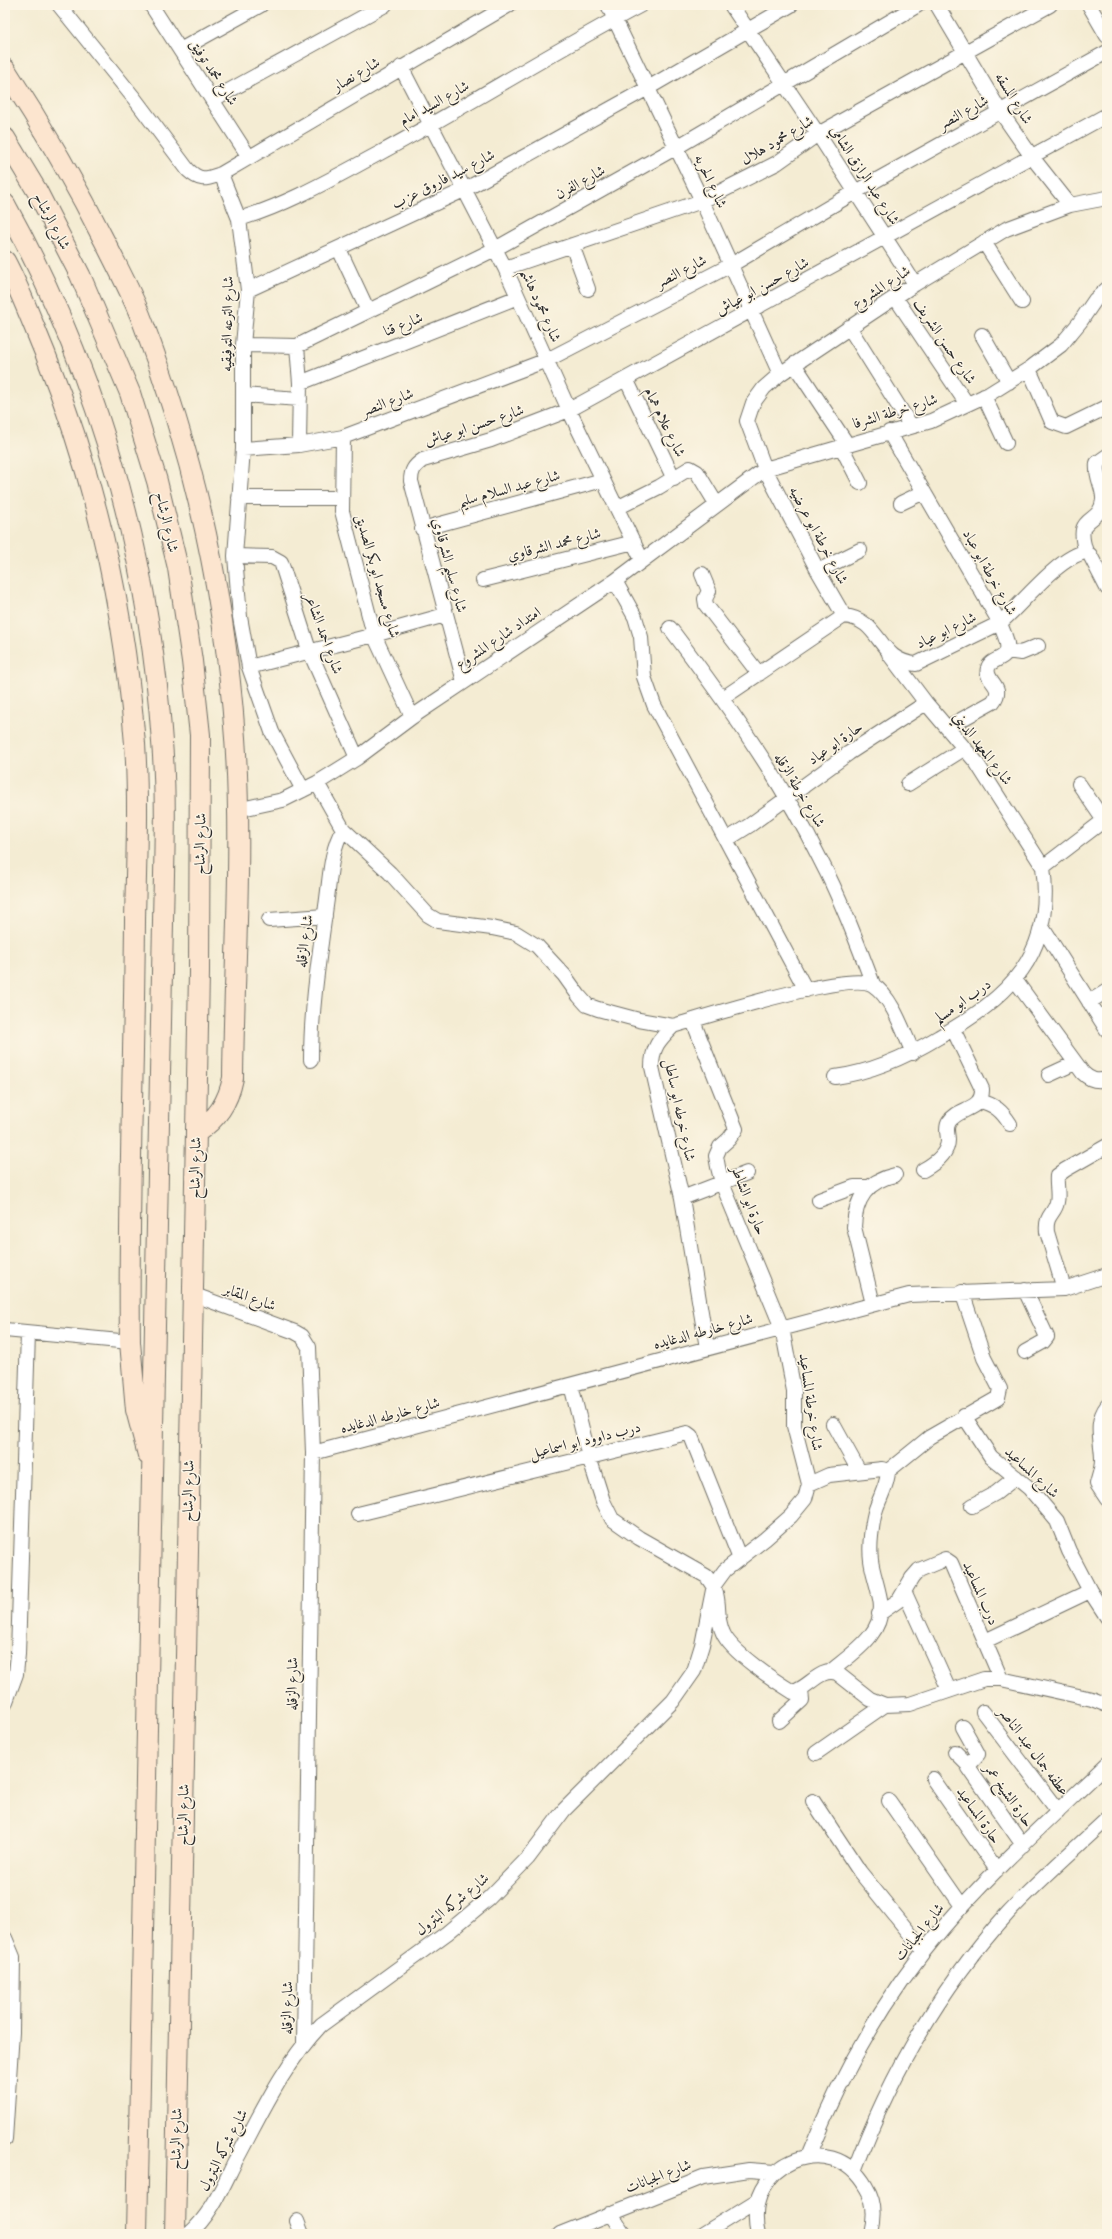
<svg xmlns="http://www.w3.org/2000/svg" width="1112" height="2239" font-family="'IM FELL English',Amiri,serif">
<rect width="100%" height="100%" fill="#fcf5e5"/>
<filter id="ink" filterUnits="userSpaceOnUse"><feTurbulence type="fractalNoise" baseFrequency=".025" numOctaves="2"/><feDisplacementMap in="SourceGraphic" scale="8" xChannelSelector="R" yChannelSelector="G"/><feConvolveMatrix kernelMatrix="1 2 1 2 8 2 1 2 1" color-interpolation-filters="sRGB"/></filter>
<filter id="wash" filterUnits="userSpaceOnUse"><feTurbulence type="fractalNoise" baseFrequency=".012" numOctaves="4" result="noise"/><feDisplacementMap in="SourceGraphic" scale="16" xChannelSelector="R" yChannelSelector="G"/><feGaussianBlur stdDeviation="0.9" result="paint"/><feColorMatrix in="noise" values="0 0 0 0 0 0 0 0 0 0 0 0 0 0 0 0 0 1.4 0 .05"/><feComposite in="paint" operator="in"/></filter>
<g filter="url(#wash)">
<rect width="100%" height="100%" fill="#f4ecd3"/>
</g>
<g filter="url(#ink)">
<g fill="none" stroke-linecap="round" stroke-linejoin="round">
<defs>
<path id="street" d="M59,5L134,98L188,170C201,182 206,179 221,174L239,219L248,290L243,345V449L235,556L240,617L249,667L272,732L303,790
M151,5L249,157
M608,5L702,201L780,374
M731,5L818,134L915,284
M937,5L1000,111L1032,157L1070,205
M1089,5L1107,36
M180,50L261,5
M401,67L505,268L569,410L642,560
M212,100L385,5
M221,174L509,5
M239,219C289,204 333,178 378,154C467,106 552,52 641,5
M984,242L1022,302
M572,245L588,289
M339,249L368,311
M505,268L702,201L777,163L818,134L1050,5
M248,290L464,190L648,88L791,5
M895,297L967,404
M849,327L911,426
M982,335L1009,382
M243,345L297,346L495,249L677,147L918,5
M297,346L300,383L299,445
M794,364L847,444
M1029,369L1052,422L1066,427L1107,407
M626,379L674,479
M300,383L518,297
M243,395L300,399
M984,396L1006,443
M889,432L1000,623C1002,630 1009,642 1007,650C1005,660 990,659 988,668C984,682 1006,685 993,702L948,727
M343,437L342,511L374,635L412,717
M841,446L860,483
M243,449L299,445L343,437L547,360L731,265L855,192L1107,52
M239,498H342
M901,503L924,492
M617,508L659,487L690,468L697,472L717,505
M422,529L603,480
M1086,552C1073,512 1100,527 1103,500C1104,488 1095,477 1097,463L1107,456
M235,556L272,557L281,562L309,650L357,758
M818,571L860,550
M702,574L709,591L705,599L706,605L759,674
M483,580L634,542
M615,581L635,617L641,637L644,677L654,705L806,990
M844,616L818,571L765,469L747,421L753,403L764,388L780,374L915,284L1006,229L1070,205L1107,198
M670,628C725,701 779,776 820,859C841,899 857,942 873,984
M1007,651L1021,653L1038,646
M249,667L374,635L445,615
M464,682L411,481C411,471 414,466 423,460L491,440L569,410L1107,115
M723,698L844,616C883,620 876,661 916,664L1000,623C1021,605 1059,556 1086,552L1090,555L1107,588
M317,783L343,829L390,873L428,915L438,921L492,928L516,933L537,946L564,975L579,996L587,1005L598,1009L639,1020L673,1026
M908,784L965,748
M1079,784L1107,825
M237,810L283,800L317,783L357,758L412,717L615,581L765,469L931,421L989,394L1029,369L1061,345L1080,322L1095,300L1107,289
M726,840L750,825L849,753L926,703
M1043,867L1107,818
M269,920L325,916
M1042,927L1107,1030
M1015,980L1083,1073C1090,1080 1097,1082 1107,1079
M1089,1002L1107,991
M311,1060C311,1008 319,958 326,906C330,880 330,851 343,829
M1049,1075L1075,1063
M835,1077C873,1072 906,1057 939,1037C1009,997 1055,955 1043,867L976,762L926,703L889,654
M979,1101C994,1104 1002,1111 1010,1124
M923,1170C934,1164 948,1154 948,1140C948,1134 945,1128 949,1122C958,1107 983,1111 982,1089L953,1029
M682,1198L747,1173
M819,1200L854,1187H869
M1064,1289L1047,1232C1045,1214 1055,1214 1057,1202C1059,1194 1056,1185 1057,1176L1065,1170L1107,1146
M192,1294L295,1332L302,1336L309,1347L313,1453L304,2043
M873,1304L854,1227C855,1199 867,1181 895,1175
M5,1330L130,1342
M707,1348L682,1198L652,1067C652,1047 659,1040 673,1026C705,1017 851,970 873,985C892,997 904,1033 913,1053
M1025,1352L1043,1342L1047,1337L1025,1290
M571,1385L589,1457L603,1501L612,1519L639,1538L706,1576C725,1598 713,1612 723,1633C731,1652 775,1681 793,1692C809,1688 820,1667 837,1673L870,1699L885,1705L910,1704L984,1679H1001L1092,1699L1107,1705
M1107,1406C1094,1423 1102,1441 1102,1460C1102,1469 1099,1476 1097,1484L1107,1499
M964,1416L991,1457L1029,1488L1057,1521L1069,1551L1090,1591L1107,1617
M833,1424L859,1471
M313,1453L909,1295L1064,1289L1107,1275
M888,1471L930,1437L998,1398L1000,1389L984,1358L962,1292
M809,1484L829,1475L882,1469L888,1471C888,1484 880,1497 876,1509C873,1518 872,1527 871,1536C868,1565 875,1573 880,1599C887,1632 853,1653 831,1671
M972,1506L996,1493L1016,1477
M358,1514L687,1433L691,1436L740,1559
M905,1593L949,1690
M879,1614L899,1600L912,1578L919,1570L945,1559L951,1563L1001,1679
M985,1641L1090,1591
M5,1704L16,1674L18,1654L28,1333
M983,1712L1058,1811
M779,1721L802,1700L801,1690
M963,1727L978,1754L968,1765L969,1768L1023,1845
M955,1752L968,1765
M816,1753L885,1705
M933,1779L997,1870
M813,1801L860,1872L924,1951
M889,1801L962,1906
M5,1938L13,1957L12,2032L5,2139
M808,2157C841,2074 884,1997 942,1929C992,1870 1051,1818 1107,1764
M854,2171C890,2075 939,1989 1008,1913C1039,1880 1074,1850 1107,1819
M610,2213L624,2234
M297,2221L302,2234
M189,2234C211,2215 222,2188 235,2162C261,2114 283,2065 321,2025L447,1933L489,1898L528,1858L564,1810L673,1701L694,1671L702,1645L714,1585L725,1570L765,1539L791,1516L805,1499L809,1484L794,1426V1391L782,1328L722,1183L718,1167L716,1156L720,1147L729,1139L736,1129L693,1021
M560,2234L703,2177L749,2170L775,2172
M703,2234L758,2200
M758,2234C741,2165 831,2125 866,2187C875,2201 875,2218 871,2234"/>
<path id="secondary" d="M5,69C43,127 77,186 108,248C120,272 133,296 142,320C194,455 225,595 235,738C243,851 234,965 233,1078C228,1103 217,1119 196,1133
M5,138L37,191L80,275L130,393L157,481L178,568L192,661L200,735L199,973L175,2234
M5,204C97,371 149,552 162,742C167,802 164,862 163,922L137,2234
M5,261C21,291 32,322 45,353C95,478 125,610 135,744C139,803 136,863 135,921C134,1061 128,1202 130,1342L136,1410L148,1455"/>
</defs>
<use href="#street" stroke="#716f66" stroke-width="16"/>
<use href="#secondary" stroke="#716f66" stroke-width="22"/>
<use href="#street" stroke="#fff" stroke-width="14"/>
<use href="#secondary" stroke="#fce5cf" stroke-width="20"/>
</g>
</g>
<g text-anchor="middle" stroke-width="3" stroke-linejoin="round" paint-order="stroke">
<g font-size="15" fill="#2b2b2b" stroke="#fcf5e5">
<text transform="translate(214 72) rotate(57)" y="5">شارع محمد توفيق</text>
<text transform="translate(356 74) rotate(-31)" y="5">شارع نصار</text>
<text transform="translate(1014 98) rotate(58)" y="5">شارع المسقه</text>
<text transform="translate(434 103) rotate(-29)" y="5">شارع السيد امام</text>
<text transform="translate(963 112) rotate(-29)" y="5">شارع النصر</text>
<text transform="translate(777 140) rotate(-31)" y="5">شارع محمود هلال</text>
<text transform="translate(865 175) rotate(57)" y="5">شارع عبد الرازق الشامي</text>
<text transform="translate(443 179) rotate(-27)" y="5">شارع سيد فاروق عزب</text>
<text transform="translate(711 181) rotate(65)" y="5">شارع الحريه</text>
<text transform="translate(580 182) rotate(-29)" y="5">شارع الفرن</text>
<text transform="translate(52 221) rotate(62)" y="5">شارع الرشاح</text>
<text transform="translate(681 271) rotate(-27)" y="5">شارع النصر</text>
<text transform="translate(762 286) rotate(-29)" y="5">شارع حسن ابو عياش</text>
<text transform="translate(881 287) rotate(-33)" y="5">شارع المشروع</text>
<text transform="translate(541 305) rotate(66)" y="5">شارع محمود هاشم</text>
<text transform="translate(227 324) rotate(-89)" y="5">شارع الترعه التوفيقيه</text>
<text transform="translate(403 324) rotate(-22)" y="5">شارع قنا</text>
<text transform="translate(945 341) rotate(56)" y="5">شارع حسن الشريف</text>
<text transform="translate(387 402) rotate(-21)" y="5">شارع النصر</text>
<text transform="translate(895 411) rotate(-17)" y="5">شارع خرطة الشرفا</text>
<text transform="translate(665 422) rotate(64)" y="5">شارع علام همام</text>
<text transform="translate(474 425) rotate(-18)" y="5">شارع حسن ابو عياش</text>
<text transform="translate(509 488) rotate(-15)" y="5">شارع عبد السلام سليم</text>
<text transform="translate(167 522) rotate(77)" y="5">شارع الرشاح</text>
<text transform="translate(819 535) rotate(62)" y="5">شارع خرطة ابو عرضيه</text>
<text transform="translate(554 544) rotate(-14)" y="5">شارع محمد الشرقاوي</text>
<text transform="translate(450 565) rotate(75)" y="5">شارع سليم الشرقاوي</text>
<text transform="translate(990 572) rotate(61)" y="5">شارع خرطة ابو عباد</text>
<text transform="translate(378 576) rotate(74)" y="5">شارع مسجد ابو بكر الصديق</text>
<text transform="translate(946 630) rotate(-26)" y="5">شارع ابو عياد</text>
<text transform="translate(324 633) rotate(70)" y="5">شارع احمد الشاعر</text>
<text transform="translate(498 638) rotate(-34)" y="5">امتداد شارع المشروع</text>
<text transform="translate(835 743) rotate(-35)" y="5">حارة ابو عياد</text>
<text transform="translate(983 748) rotate(53)" y="5">شارع المعهد الديني</text>
<text transform="translate(800 790) rotate(59)" y="5">شارع خرطة الزقله</text>
<text transform="translate(200 844) rotate(-89)" y="5">شارع الرشاح</text>
<text transform="translate(304 941) rotate(-82)" y="5">شارع الزقله</text>
<text transform="translate(962 1001) rotate(-35)" y="5">درب ابو مسلم</text>
<text transform="translate(680 1110) rotate(78)" y="5">شارع خرطه ابو ساطل</text>
<text transform="translate(195 1168) rotate(-89)" y="5">شارع الرشاح</text>
<text transform="translate(749 1200) rotate(69)" y="5">حارة ابو الشاطر</text>
<text transform="translate(250 1297) rotate(20)" y="5">شارع المقابر</text>
<text transform="translate(703 1331) rotate(-15)" y="5">شارع خارطه الدغايده</text>
<text transform="translate(811 1402) rotate(82)" y="5">شارع خرطة المساعيد</text>
<text transform="translate(390 1415) rotate(-15)" y="5">شارع خارطه الدغايده</text>
<text transform="translate(585 1440) rotate(-14)" y="5">درب داوود ابو اسماعيل</text>
<text transform="translate(1032 1472) rotate(43)" y="5">شارع المساعيد</text>
<text transform="translate(188 1491) rotate(-89)" y="5">شارع الرشاح</text>
<text transform="translate(981 1593) rotate(66)" y="5">درب المساعيد</text>
<text transform="translate(292 1684) rotate(-89)" y="5">شارع الزقله</text>
<text transform="translate(1034 1751) rotate(53)" y="5">عطفه جمال عبد الناصر</text>
<text transform="translate(1009 1795) rotate(55)" y="5">حارة الشيخ عمر</text>
<text transform="translate(183 1815) rotate(-89)" y="5">شارع الرشاح</text>
<text transform="translate(979 1815) rotate(55)" y="5">حارة المساعيد</text>
<text transform="translate(452 1904) rotate(-39)" y="5">شارع شركه البترول</text>
<text transform="translate(919 1932) rotate(-51)" y="5">شارع الجبانات</text>
<text transform="translate(287 2008) rotate(-89)" y="5">شارع الزقله</text>
<text transform="translate(176 2139) rotate(-89)" y="5">شارع الرشاح</text>
<text transform="translate(223 2150) rotate(-63)" y="5">شارع شركه البترول</text>
<text transform="translate(658 2176) rotate(-21)" y="5">شارع الجبانات</text>
</g>
</g>
<rect width="1112" height="2239" fill="none" stroke="#fcf5e5" stroke-width="20"/>
</svg>
